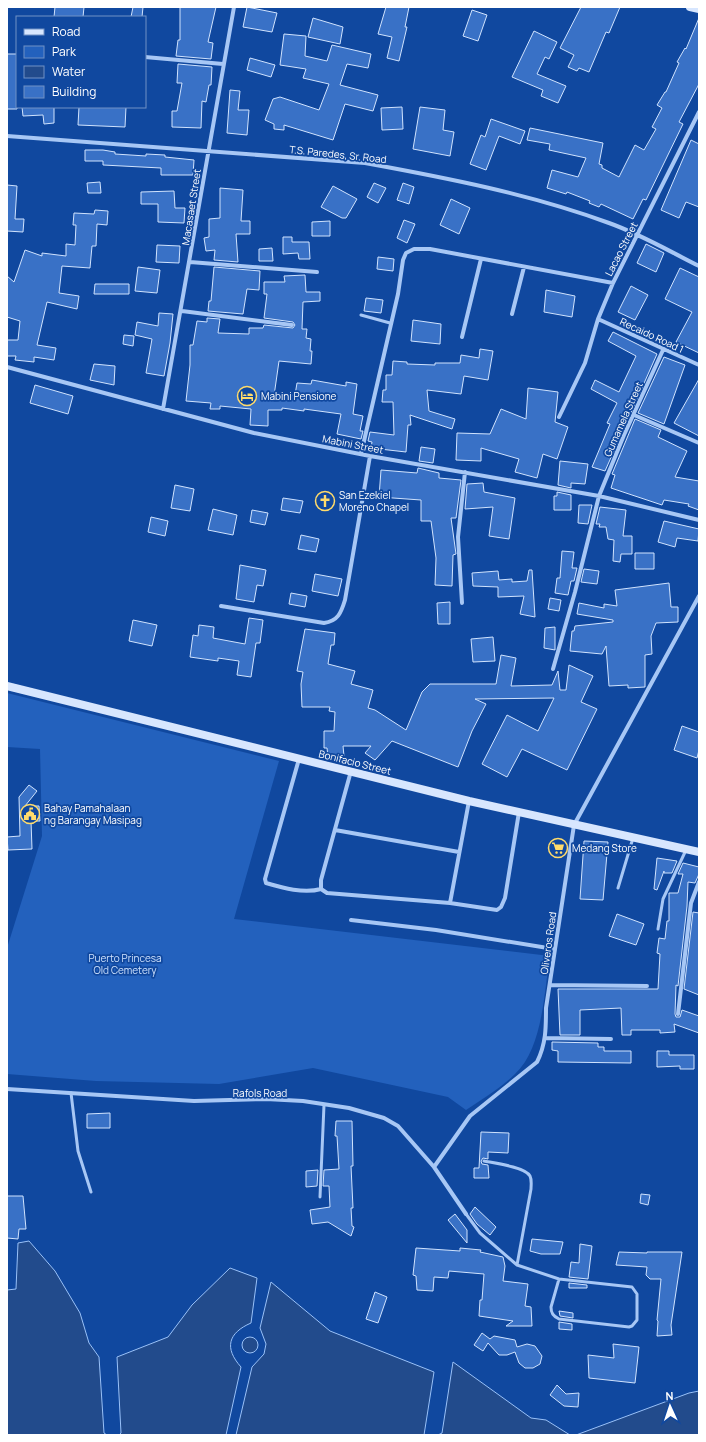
<svg xmlns="http://www.w3.org/2000/svg" width="706" height="1442" font-family="Manrope,sans-serif">
<rect width="100%" height="100%" fill="#10489f"/>
<path fill="#2361bd" d="M7,693L279,761L234,919L550,956C544,992 543,1048 515,1074C501,1088 482,1099 466,1110L448,1097L313,1068L219,1084L96,1081L7,1074V948L42,836L40,749L7,747Z"/>
<path fill="#224b8c" stroke="#99c1f8" d="M29,1241L55,1271L80,1313L89,1343L99,1357L104,1433L107,1435H7V1290L16,1289L18,1243Z
M230,1268L257,1278L251,1323C228,1333 224,1348 241,1367L226,1435H119L121,1433L117,1357L168,1337L192,1305Z
M271,1282L330,1331L434,1372L424,1435H236L252,1367L264,1354L266,1344L260,1328Z
M242 1345a8 8 0 1 1 16 0a8 8 0 1 1-16 0Z
M453,1362L531,1418L546,1420L570,1435H438L442,1433Z
M699,1391V1435H576L689,1393Z"/>
<path fill="#3971c6" stroke="#d0e3fe" d="M55,7H84L83,17H54Z
M133,7H143L142,17H131Z
M180,7H216L208,42L213,43L211,59L176,56L178,40H180Z
M247,7L277,13L272,32L243,27Z
M386,7H409L405,27H407L399,61L387,58L392,37L378,34Z
M581,7H620L609,33L606,32L589,72L579,68L577,71L568,67L574,55L560,48Z
M472,10L487,15L478,41L463,36Z
M313,18L343,27L340,44L308,37Z
M699,18V84L679,122L683,124L646,200L643,199L633,219L601,204L599,207L589,203L590,201L567,192L566,194L547,188L552,170L578,177L586,158L549,150L550,144L527,140L530,128L603,143L599,164L602,165V168L619,177L635,145L644,150L656,129L652,127L662,108L657,105L665,92H666L679,63L677,62L685,48L686,49Z
M534,31L557,42L549,59L545,57L537,74L566,86L558,103L541,96L543,90L512,77Z
M284,34L306,36L305,56L327,61L332,45L371,54L368,68L347,64L340,85L378,95L373,111L345,104L333,140L284,125V130L274,129V124L265,120L273,99L280,97L319,110L329,84L303,78L306,69L280,65Z
M7,54H17V109H7Z
M250,58L275,65L271,77L247,70Z
M178,64L212,67L211,85H209L206,102L202,101L201,128L172,127V111H177L182,83H177Z
M230,90L240,91L238,110H249L247,135L227,133Z
M22,107H54V123L44,124L43,115L23,116Z
M79,107H126L125,127L78,125Z
M402,107L403,129L382,130L381,108Z
M420,107L445,110L443,130L454,132L450,156L413,149Z
M491,119L525,131L520,144L499,136L486,170L470,164L481,135L485,137Z
M691,140L699,144V207L686,202L679,218L661,210Z
M85,150H103L115,152V154L146,156V154L165,155V157L194,160L193,175H161V168L103,165V161H85Z
M100,182L101,193H88L87,183Z
M374,183L386,188L378,203L367,197Z
M403,183L414,187L409,204L397,200Z
M7,185L17,186L15,219H24L23,232L7,231Z
M333,186L357,199L346,218H342L321,207Z
M220,188L243,190L241,221H250V234H236L238,262L214,260L215,250L206,251L204,238L209,237V219L220,218Z
M174,191L175,208H185L184,223L158,222V204H141V192Z
M451,199L470,208L459,234L440,225Z
M95,210L108,211L107,225L97,224L96,246H92L90,268L62,266L59,293L79,296L77,309L47,302L37,345L56,348L54,360L34,357V362L15,360L16,356H7V340H18L20,321L7,317V276L14,282L25,250L42,256V253L66,256V244L75,245L76,225H73L74,213L94,214Z
M404,220L415,224L407,243L397,238Z
M330,221V236H312V222Z
M283,237H292V242H309L310,259H299L298,253L283,254Z
M646,244L664,253L656,272L637,263Z
M157,245L180,246L179,263L156,262Z
M272,248L273,261H259V249Z
M378,257L394,259L393,271L377,269Z
M138,267L160,270L157,293L135,291Z
M214,267L260,271L259,290L247,289L243,314L208,311L209,301H211Z
M680,268L699,277V353L676,342L692,312L665,299Z
M305,275L306,292H320V301L303,302L302,329H307L306,338L311,339L310,351H312L311,364L279,361L274,396L295,395L297,383L311,384L312,380L346,386V382L357,384L353,414L363,416L360,431H363L361,439L337,434L341,414L304,409V411L282,408V410H268V426L250,425L251,409L220,406V409H210L211,403L186,401L190,365V345H193L197,321L207,322V318L220,319L218,333L249,334V328H263L264,325L293,328L295,325L293,322L264,318L267,294H264V282H285L284,276Z
M95,284H129V294H94Z
M631,286L648,295L635,320L618,312Z
M546,290L575,296L572,317L544,312Z
M366,298L383,300L381,313L364,311Z
M159,313L173,314L170,343L164,376L146,373L152,339L135,335L137,322L158,326Z
M413,320L441,324L440,344L411,341Z
M613,332L657,354L605,471L592,467L610,424L607,423L617,403L591,389L595,380L619,392L636,356L608,341Z
M124,335L134,336L133,346L123,344Z
M480,349L493,351L488,380L464,376L461,394L427,390L429,411L455,419L452,429L410,415L411,425H408L406,452L371,448L372,442L368,441L370,432L394,435L393,402H382L383,390H386V375H392L393,361L407,362V364L435,365V363H460L461,355L479,358Z
M664,357L685,365L664,424L638,413Z
M94,364L115,366L114,385L90,380Z
M699,379V436L674,423Z
M35,385L73,396L68,414L30,403Z
M528,388L558,392L555,422L568,427L557,459L543,454L537,478L515,472L519,459L481,448V461L456,460L457,433L490,434L501,409L526,419Z
M635,419L661,430L658,437L687,451L675,477L699,481V510L688,506L689,504L664,500L662,505L611,488L615,475L612,474Z
M421,447L435,449L433,463L419,461Z
M560,461L588,464L585,484L571,483V488L558,485Z
M418,468L439,473V478L461,480L456,518H451L456,554L453,555L452,586L435,585L436,558L431,521H421V500L379,497L381,470L417,473Z
M483,483L484,492L515,498L509,539L489,536L493,507L465,509L467,484Z
M175,485L194,489L190,511L171,508Z
M557,492L571,495V510H554V496H557Z
M283,498L303,501L300,513L281,510Z
M579,505H592L588,524L578,523Z
M600,507L626,510L623,536H632V554H621L620,562L613,561L614,540L608,539L606,527H599L600,524H596Z
M213,509L237,515L233,535L208,530Z
M252,510L268,513L265,525L250,522Z
M151,517L168,521L165,536L148,532Z
M664,521L699,529L698,541L677,538L675,547L658,542Z
M301,535L319,539L316,552L298,549Z
M562,551L574,552L572,568H577L574,581H571L568,595L555,593L557,578H560Z
M635,553H654V569H635Z
M240,565L266,570L263,586L257,585L254,602L236,599Z
M584,569L599,571L597,584L581,582Z
M529,570H532L535,617L520,614L524,596L498,597V587L473,586L472,573L498,571L499,580L512,579V582L527,581Z
M315,574L342,579L338,596L312,591Z
M669,583L671,607H678V622L656,623L651,636L652,654L645,655V687L628,688V685L609,686L606,646L602,654L570,651L572,631H574L575,626L613,622V620L577,614L579,603L604,608V604L617,606L615,590Z
M291,593L307,596L305,607L289,604Z
M550,598L561,600L559,611L548,609Z
M450,602V624H438L437,603Z
M249,618L263,620L260,643H256L251,677L237,675L239,661L218,658V661L190,657L193,635L198,636L199,625L214,627L213,638L245,644Z
M133,620L157,625L152,646L129,641Z
M555,627V650L544,648L545,628Z
M305,629L335,633L334,645H331L328,664L355,671L351,684L373,690L368,708L375,710L406,730L422,692L430,684H496L501,655L516,658L511,686L552,685L558,671L560,690H566L569,665L593,676L581,702L597,709L567,770L522,749L507,777L482,764L507,715L538,731L554,698L475,699L486,704L472,731L458,767L392,741L375,760L365,753L371,746H343L344,756L328,757L327,748H324V731H334L335,712L329,711L330,707H302L301,684L303,672L297,671Z
M493,637L495,661L473,662L471,639Z
M682,726L699,732V750L697,758L674,750Z
M29,785L37,791L25,806H39L40,821H31L32,849L8,850L7,837L20,836L19,797Z
M584,841L608,842L603,900L580,899Z
M657,858L677,861L672,873H664V871L657,890L654,889Z
M683,863L699,867V874L695,883L688,882L687,906L678,986L676,985L675,1014L676,1017H680L682,1010L699,1016V1033L674,1024L675,1032L660,1033V1030H631V1035H622L621,1008L580,1010V1035H560L558,989H658L660,954L657,953L659,938L665,939L667,921H669V893H678L683,874H678Z
M693,912L699,913V995L684,989Z
M617,914L644,924L636,945L609,936Z
M552,1042L598,1043V1047H604V1051H631V1063L558,1062V1051L552,1050Z
M657,1051H669V1055H694V1069H680V1066L657,1067Z
M110,1113V1128H87V1114Z
M336,1121H352L353,1166H351L353,1208H351L352,1226L354,1227L351,1236L328,1222L312,1224L310,1210L330,1207L329,1186H323L324,1170L339,1169L337,1136H335Z
M481,1132L509,1133L508,1153L488,1152V1159L483,1158L481,1161L482,1164L488,1165L489,1178H474V1168H479Z
M318,1170L317,1186L306,1187V1171Z
M641,1194L650,1195L648,1205L640,1203Z
M7,1196H23L26,1229H19L18,1239L7,1238Z
M475,1207L496,1227L490,1235L477,1224L470,1214Z
M455,1214L467,1230V1243L448,1220Z
M532,1239L563,1242L560,1254H541L530,1251Z
M580,1244L592,1246L588,1279L569,1277L571,1262L579,1263Z
M416,1248L460,1251V1248L481,1250L480,1252L503,1257L505,1266L503,1281L528,1284L525,1306L531,1307L532,1326H506L513,1321L479,1316L480,1300H482L484,1274L449,1271L448,1278L434,1277L433,1291L417,1290L416,1276L413,1275Z
M619,1252L647,1253V1252H682L671,1325L672,1335L657,1336L658,1321L657,1320L661,1279H650L646,1275L647,1267L616,1265Z
M569,1283L587,1285V1288H569Z
M375,1292L387,1297L378,1323L366,1319Z
M559,1311L573,1313V1318L560,1316Z
M559,1322L572,1324V1330L559,1329Z
M482,1333L490,1339L494,1336L515,1340L517,1347L527,1344L535,1346L542,1356L540,1364L533,1368H525L519,1363L515,1352L507,1355H499L488,1343L483,1351L474,1345Z
M613,1344L639,1347L635,1383L589,1378L588,1355L614,1358Z
M557,1385L566,1394L579,1393L578,1407L564,1406L550,1395Z"/>
<g fill="none" stroke-linecap="round" stroke-linejoin="round">
<path stroke="#a7c7f5" stroke-width="3" d="M361,315L390,323
M618,888L633,838
M658,929L663,899L686,850
M71,1093L78,1151L91,1192
M484,1161C494,1163 525,1167 530,1176C532,1180 531,1185 531,1189L517,1265
M320,1197L324,1105
M466,1214L480,1233L517,1265L559,1279L632,1287L637,1294V1320L632,1326L629,1327L559,1319C553,1316 551,1313 551,1307L559,1279"/>
<path stroke="#a7c7f5" stroke-width="4" d="M145,57L223,64
M7,136L365,163C447,178 530,194 609,223C640,234 669,251 699,266
M190,262L317,272
M182,311L292,325
M512,314L524,267
M598,319L699,365
M462,337L481,259
M7,367L254,433L370,456L599,496L699,520
M163,409L234,7
M634,415L699,443
M559,417L585,363L598,319L613,283L699,112
M361,454L398,294L403,260L406,253L414,249H430L613,283
M462,603L458,537L465,472
M221,606L324,623C338,621 341,613 345,600L370,456
M553,669L575,592L599,496L624,435L663,350
M299,759L265,879L266,883C283,888 304,894 321,889
M351,771L321,880V889L327,893L450,903L497,910L501,907L505,898L519,812
M335,830L459,852
M450,903L469,801
M351,920L436,930L554,949
M550,985L647,986
M678,1014L691,903L699,882
M546,1038L611,1039
M7,1089L194,1101L266,1099L303,1101L349,1108L384,1118L398,1126L434,1167L466,1214
M434,1167L470,1116L537,1062C546,1044 546,1028 546,1008L574,825L699,596"/>
<path stroke="#d7e6fe" stroke-width="8" d="M690,7L699,9
M7,686L469,801L699,852"/>
</g>
<defs>
<symbol id="hotel-ring" viewBox="-11 -11 22 22"><circle r="9.5" fill="#10489f" stroke="#ffdb6b" stroke-width="1.5"/><path d="M-6-4.5h1.5V1H6V5H4.5V3h-9V5H-6ZM-4 0a1.8 1.8 0 1 1 3.6 0ZM.5 0V-2.5h3Q6-2.5 6 0Z" fill="#ffdb6b"/></symbol>
<symbol id="church-ring" viewBox="-11 -11 22 22"><circle r="9.5" fill="#10489f" stroke="#ffdb6b" stroke-width="1.5"/><path d="M-1.2-6h2.4v3.5h3.3v2.4h-3.3V6h-2.4V-.1h-3.3v-2.4h3.3Z" fill="#ffdb6b"/></symbol>
<symbol id="civic-ring" viewBox="-11 -11 22 22"><circle r="9.5" fill="#10489f" stroke="#ffdb6b" stroke-width="1.5"/><path d="M-.6-6.5H3V-4.5H.6V-3L4-1V1h2V6H-6V1h2V-1L-.6-3ZM-1.2 2.5V6h2.4V2.5Z" fill="#ffdb6b"/></symbol>
<symbol id="supermarket-ring" viewBox="-11 -11 22 22"><circle r="9.5" fill="#10489f" stroke="#ffdb6b" stroke-width="1.5"/><path d="M-6-5.5h2.5l.6 2H6L4.5 2H-2.5L-4.4-4H-6ZM-1.5 3.2a1.3 1.3 0 1 0 .1 0ZM3 3.2a1.3 1.3 0 1 0 .1 0Z" fill="#ffdb6b"/></symbol>
</defs>
<g fill-rule="evenodd">
<use href="#hotel-ring" x="236" y="385" width="22" height="22"/>
<use href="#church-ring" x="314" y="490" width="22" height="22"/>
<use href="#civic-ring" x="19" y="803" width="22" height="22"/>
<use href="#supermarket-ring" x="547" y="837" width="22" height="22"/>
</g>
<g text-anchor="middle" stroke-width="3.5" stroke-linejoin="round" paint-order="stroke">
<g font-size="10" fill="#fff" stroke="#10489f">
<text transform="translate(338 154) rotate(6)" y="4">T.S. Paredes, Sr. Road</text>
<text transform="translate(191 207) rotate(-81)" y="4">Macasaet Street</text>
<text transform="translate(621 249) rotate(-63)" y="4">Lacao Street</text>
<text transform="translate(652 335) rotate(25)" y="4">Recaido Road 1</text>
<text transform="translate(623 419) rotate(-66)" y="4">Gumamela Street</text>
<text transform="translate(353 444) rotate(11)" y="4">Mabini Street</text>
<text transform="translate(355 762) rotate(14)" y="4">Bonifacio Street</text>
<text transform="translate(548 943) rotate(-82)" y="4">Oliveros Road</text>
<text x="260" y="1097">Rafols Road</text>
</g>
<g font-size="10" fill="#fff" stroke="#10489f" text-anchor="start">
<text x="261" y="400">Mabini Pensione</text>
<text x="339" y="499">San Ezekiel<tspan x="339" dy="12">Moreno Chapel</tspan></text>
<text x="44" y="812">Bahay Pamahalaan<tspan x="44" dy="12">ng Barangay Masipag</tspan></text>
<text x="572" y="852">Medang Store</text>
</g>
<g font-size="10" fill="#d0e3fe" stroke="#10489f">
<text x="125" y="962">Puerto Princesa<tspan x="125" dy="12">Old Cemetery</tspan></text>
</g>
</g>
<rect width="706" height="1442" fill="none" stroke="#ffffff" stroke-width="16"/>
<rect x="16" y="16" width="130" height="92" fill="#10489f" stroke="#7091c5"/>
<rect x="24" y="29" width="20" height="6" fill="#d7e6fe" stroke="#7091c5"/>
<text x="52" y="36" font-size="12" fill="#ffffff">Road</text>
<rect x="24" y="46" width="20" height="12" fill="#2361bd" stroke="#7091c5"/>
<text x="52" y="56" font-size="12" fill="#ffffff">Park</text>
<rect x="24" y="66" width="20" height="12" fill="#224b8c" stroke="#7091c5"/>
<text x="52" y="76" font-size="12" fill="#ffffff">Water</text>
<rect x="24" y="86" width="20" height="12" fill="#3971c6" stroke="#7091c5"/>
<text x="52" y="96" font-size="12" fill="#ffffff">Building</text>
<g transform="translate(670 1406) rotate(357)" stroke="#10489f" stroke-width="3" paint-order="stroke">
<path d="M0-3L7 15L0 10L-7 15Z" fill="#ffffff"/>
<text y="-6" font-size="11" font-weight="bold" text-anchor="middle" fill="#ffffff">N</text>
</g>
</svg>
